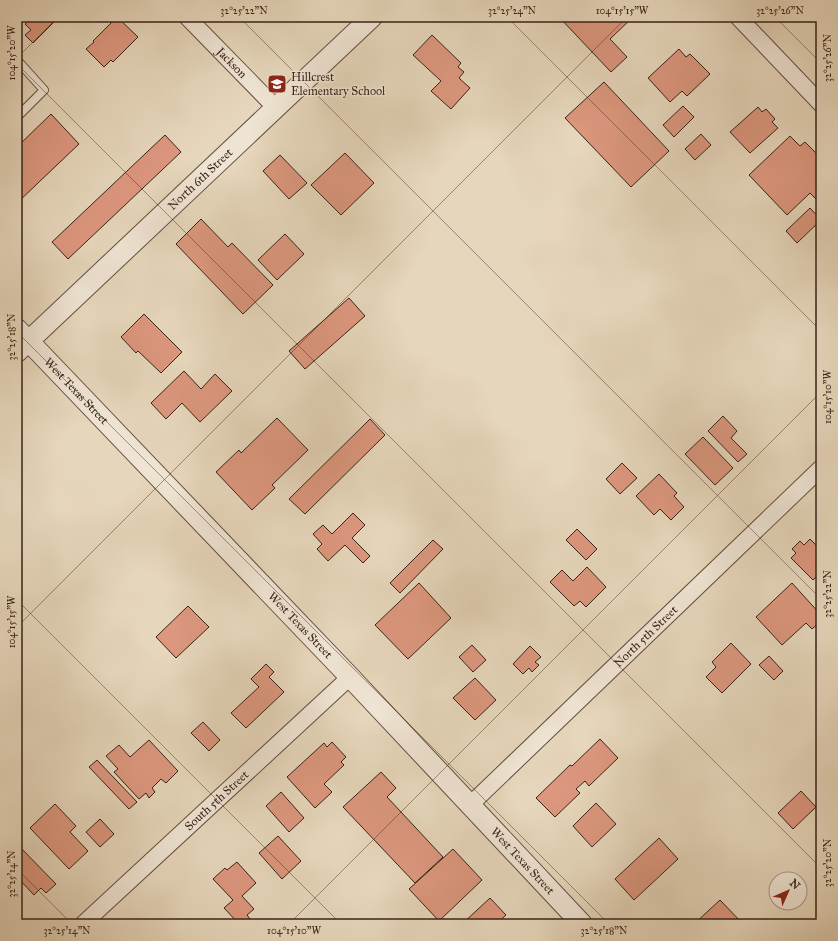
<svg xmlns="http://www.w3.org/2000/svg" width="838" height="941" font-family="'IM FELL Great Primer',serif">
<rect width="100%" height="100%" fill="#e6d6bb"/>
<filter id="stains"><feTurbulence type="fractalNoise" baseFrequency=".005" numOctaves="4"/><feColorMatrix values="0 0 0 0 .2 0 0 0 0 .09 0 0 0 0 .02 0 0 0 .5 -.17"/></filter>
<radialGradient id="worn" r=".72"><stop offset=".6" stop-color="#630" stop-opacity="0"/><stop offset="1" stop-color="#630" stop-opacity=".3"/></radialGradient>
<path fill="#dc977e" stroke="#382217" d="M33,17H59L33,43L25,35L31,30L25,24Z
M117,17L138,37L113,62L111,60L104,67L86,49L94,42L93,41Z
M559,17H633L610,39L627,57L611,72Z
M432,35L461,63L458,67L464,72L459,78L470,88L451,109L431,91L441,81L413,55Z
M679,49L686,57L690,54L710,74L687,96L682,91L670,102L648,78Z
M604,82L669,151L631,187L565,118Z
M683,106L694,117L674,137L663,125Z
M758,107L762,112L766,109L775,119L772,122L778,128L750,153L730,132Z
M51,114L79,144L17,203V147Z
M701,134L711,145L695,160L685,149Z
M165,135L181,152L68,259L52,242Z
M790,136L800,146L805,142L821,158V164L819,166L821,168V195L816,199L810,193L787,215L749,175Z
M345,153L374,183L341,215L311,185Z
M280,155L307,183L289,199L263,171Z
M810,208L821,220L797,243L786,231Z
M201,219L228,247L232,243L273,285L243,314L176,244Z
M285,234L304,254L277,280L258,260Z
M349,298L365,316L305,369L289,351Z
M144,314L182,352L161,373L138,351L136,353L121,337Z
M184,371L201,389L215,374L232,391L200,422L182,403L166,419L151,403Z
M723,416L737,431L731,438L747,454L738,462L708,431Z
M277,418L308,450L272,485L275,488L252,510L216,472L239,450L241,453Z
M370,419L385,435L305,514L289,499Z
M703,437L733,468L715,485L685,454Z
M622,463L637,478L620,494L606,479Z
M659,474L677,493L674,496L684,507L671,520L660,509L654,515L636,496Z
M353,513L365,525L352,538L370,556L363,563L345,545L328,561L317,549L322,544L313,534L323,525L332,534Z
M577,529L597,549L586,560L566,540Z
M810,539L821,550V572L813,580L791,558L796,553L792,549L800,541L804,545Z
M433,540L443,549L400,593L390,583Z
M587,567L606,587L586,607L580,601L574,606L550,582L562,570L573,581Z
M419,583L451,618L408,659L375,625Z
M792,583L821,615V621L812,629L806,623L782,645L756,617Z
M188,606L209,627L176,658L156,637Z
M731,643L751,664L722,693L706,677L716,667L712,662Z
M472,645L486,660L473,672L459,657Z
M530,646L541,657L535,662L539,665L532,672L529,668L523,674L513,664Z
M769,656L783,671L774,680L759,665Z
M266,664L274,672L269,677L284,692L246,728L231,713L259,687L251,679Z
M475,678L496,700L475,720L453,698Z
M203,722L220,740L209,751L191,733Z
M600,739L618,758L589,786L585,781L576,789L580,793L555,817L536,798L570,765L572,766Z
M149,740L178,771L166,783L161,779L152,788L155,792L149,798L146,793L139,799L114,772L118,769L106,756L119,745L130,757Z
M332,742L346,757L341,762L344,765L324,784L332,792L315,808L287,777L324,743L327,747Z
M97,760L137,802L129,809L89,767Z
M381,772L396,788L387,797L443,857L415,883L343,807Z
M801,791L816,807L793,829L778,813Z
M281,792L304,818L289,832L266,806Z
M596,803L616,824L592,847L573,826Z
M55,804L76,826L70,832L88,851L69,869L30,828Z
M100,819L114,834L100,847L86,832Z
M278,836L301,861L282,879L259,853Z
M659,838L678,859L634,900L615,879Z
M17,844L56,884L46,893L41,888L34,895L17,877Z
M453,849L482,880L439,921L409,889Z
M237,862L256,883L242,896L254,909L247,915L254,924H239L224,908L233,900L213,879L225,868L227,870Z
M490,898L506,915L496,924H462Z
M720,900L743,924H694Z"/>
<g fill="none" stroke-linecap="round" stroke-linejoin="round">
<defs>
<path id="service" d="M17,60L44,90L17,117"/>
<g id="minor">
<path id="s1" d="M187,17L276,108"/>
<path d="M738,17L821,104"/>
<path id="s2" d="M471,804L821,468"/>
<path id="s3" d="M83,924L350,677"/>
</g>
<g id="tertiary">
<path id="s4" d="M17,329L350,677L582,924"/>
<path id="s5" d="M17,352L372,17"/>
</g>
</defs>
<use href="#service" stroke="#644f40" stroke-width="10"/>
<use href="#minor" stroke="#644f40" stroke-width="18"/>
<use href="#tertiary" stroke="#644f40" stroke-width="22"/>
<use href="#service" stroke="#efe4d3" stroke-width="8"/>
<use href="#minor" stroke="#efe4d3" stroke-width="16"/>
<use href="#tertiary" stroke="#efe4d3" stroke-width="20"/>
</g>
<path fill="none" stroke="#382217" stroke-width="1" stroke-opacity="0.45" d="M239,17L821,599M507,17L821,331M775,17L821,63M17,58L58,17M17,64L821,868M17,332L609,924M17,600L341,924M17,627L627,17M17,869L72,924M289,924L821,392"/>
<defs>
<symbol id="school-square" viewBox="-11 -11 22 22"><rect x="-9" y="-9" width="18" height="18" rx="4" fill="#8f2418" stroke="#efe4d3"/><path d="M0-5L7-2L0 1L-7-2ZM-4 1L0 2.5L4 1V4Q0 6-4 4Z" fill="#fff"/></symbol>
</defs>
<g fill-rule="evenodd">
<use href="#school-square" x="266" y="73" width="22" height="22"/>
</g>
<g text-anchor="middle" stroke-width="3" stroke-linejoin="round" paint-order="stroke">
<g font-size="12" fill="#382217" stroke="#efe4d3">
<text dy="4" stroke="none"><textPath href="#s1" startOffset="64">Jackson</textPath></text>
<text dy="4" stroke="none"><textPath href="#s5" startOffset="252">North 6th Street</textPath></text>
<text dy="4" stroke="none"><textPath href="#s4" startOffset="86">West Texas Street</textPath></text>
<text dy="4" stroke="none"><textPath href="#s4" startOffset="410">West Texas Street</textPath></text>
<text dy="4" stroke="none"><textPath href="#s2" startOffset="242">North 5th Street</textPath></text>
<text dy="4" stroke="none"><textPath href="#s3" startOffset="182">South 5th Street</textPath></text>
<text dy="4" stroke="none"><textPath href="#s4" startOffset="734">West Texas Street</textPath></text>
</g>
<g font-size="12" fill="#382217" stroke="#efe4d3" text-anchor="start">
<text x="291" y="81">Hillcrest<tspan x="291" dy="14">Elementary School</tspan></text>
</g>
</g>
<rect width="838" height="941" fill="none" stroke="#e6d6bb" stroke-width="44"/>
<g transform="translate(788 891) rotate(45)"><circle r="19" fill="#efe4d3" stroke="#a69688"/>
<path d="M0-3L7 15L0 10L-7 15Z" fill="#8f2418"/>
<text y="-6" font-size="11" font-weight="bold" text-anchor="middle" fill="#382217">N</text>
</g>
<rect x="22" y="22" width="794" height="897" fill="none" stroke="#382217" stroke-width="1.5"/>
<g font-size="10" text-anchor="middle" fill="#382217">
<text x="244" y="14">32°25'22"N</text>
<text x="512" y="14">32°25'24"N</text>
<text x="622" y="14">104°15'15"W</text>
<text x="780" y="14">32°25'26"N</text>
<text transform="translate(11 53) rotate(-90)" y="4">104°15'20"W</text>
<text transform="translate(827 58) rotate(-90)" y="4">32°25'26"N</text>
<text transform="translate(11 337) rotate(-90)" y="4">32°25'18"N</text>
<text transform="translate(827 397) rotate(-90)" y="4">104°15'10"W</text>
<text transform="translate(827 594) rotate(-90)" y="4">32°25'22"N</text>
<text transform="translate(11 622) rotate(-90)" y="4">104°15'15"W</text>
<text transform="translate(827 863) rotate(-90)" y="4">32°25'20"N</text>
<text transform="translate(11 874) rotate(-90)" y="4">32°25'14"N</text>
<text x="67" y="934">32°25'14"N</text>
<text x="294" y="934">104°15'10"W</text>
<text x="604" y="934">32°25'18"N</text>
</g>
<rect width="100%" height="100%" filter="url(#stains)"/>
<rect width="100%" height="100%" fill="url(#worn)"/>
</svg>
